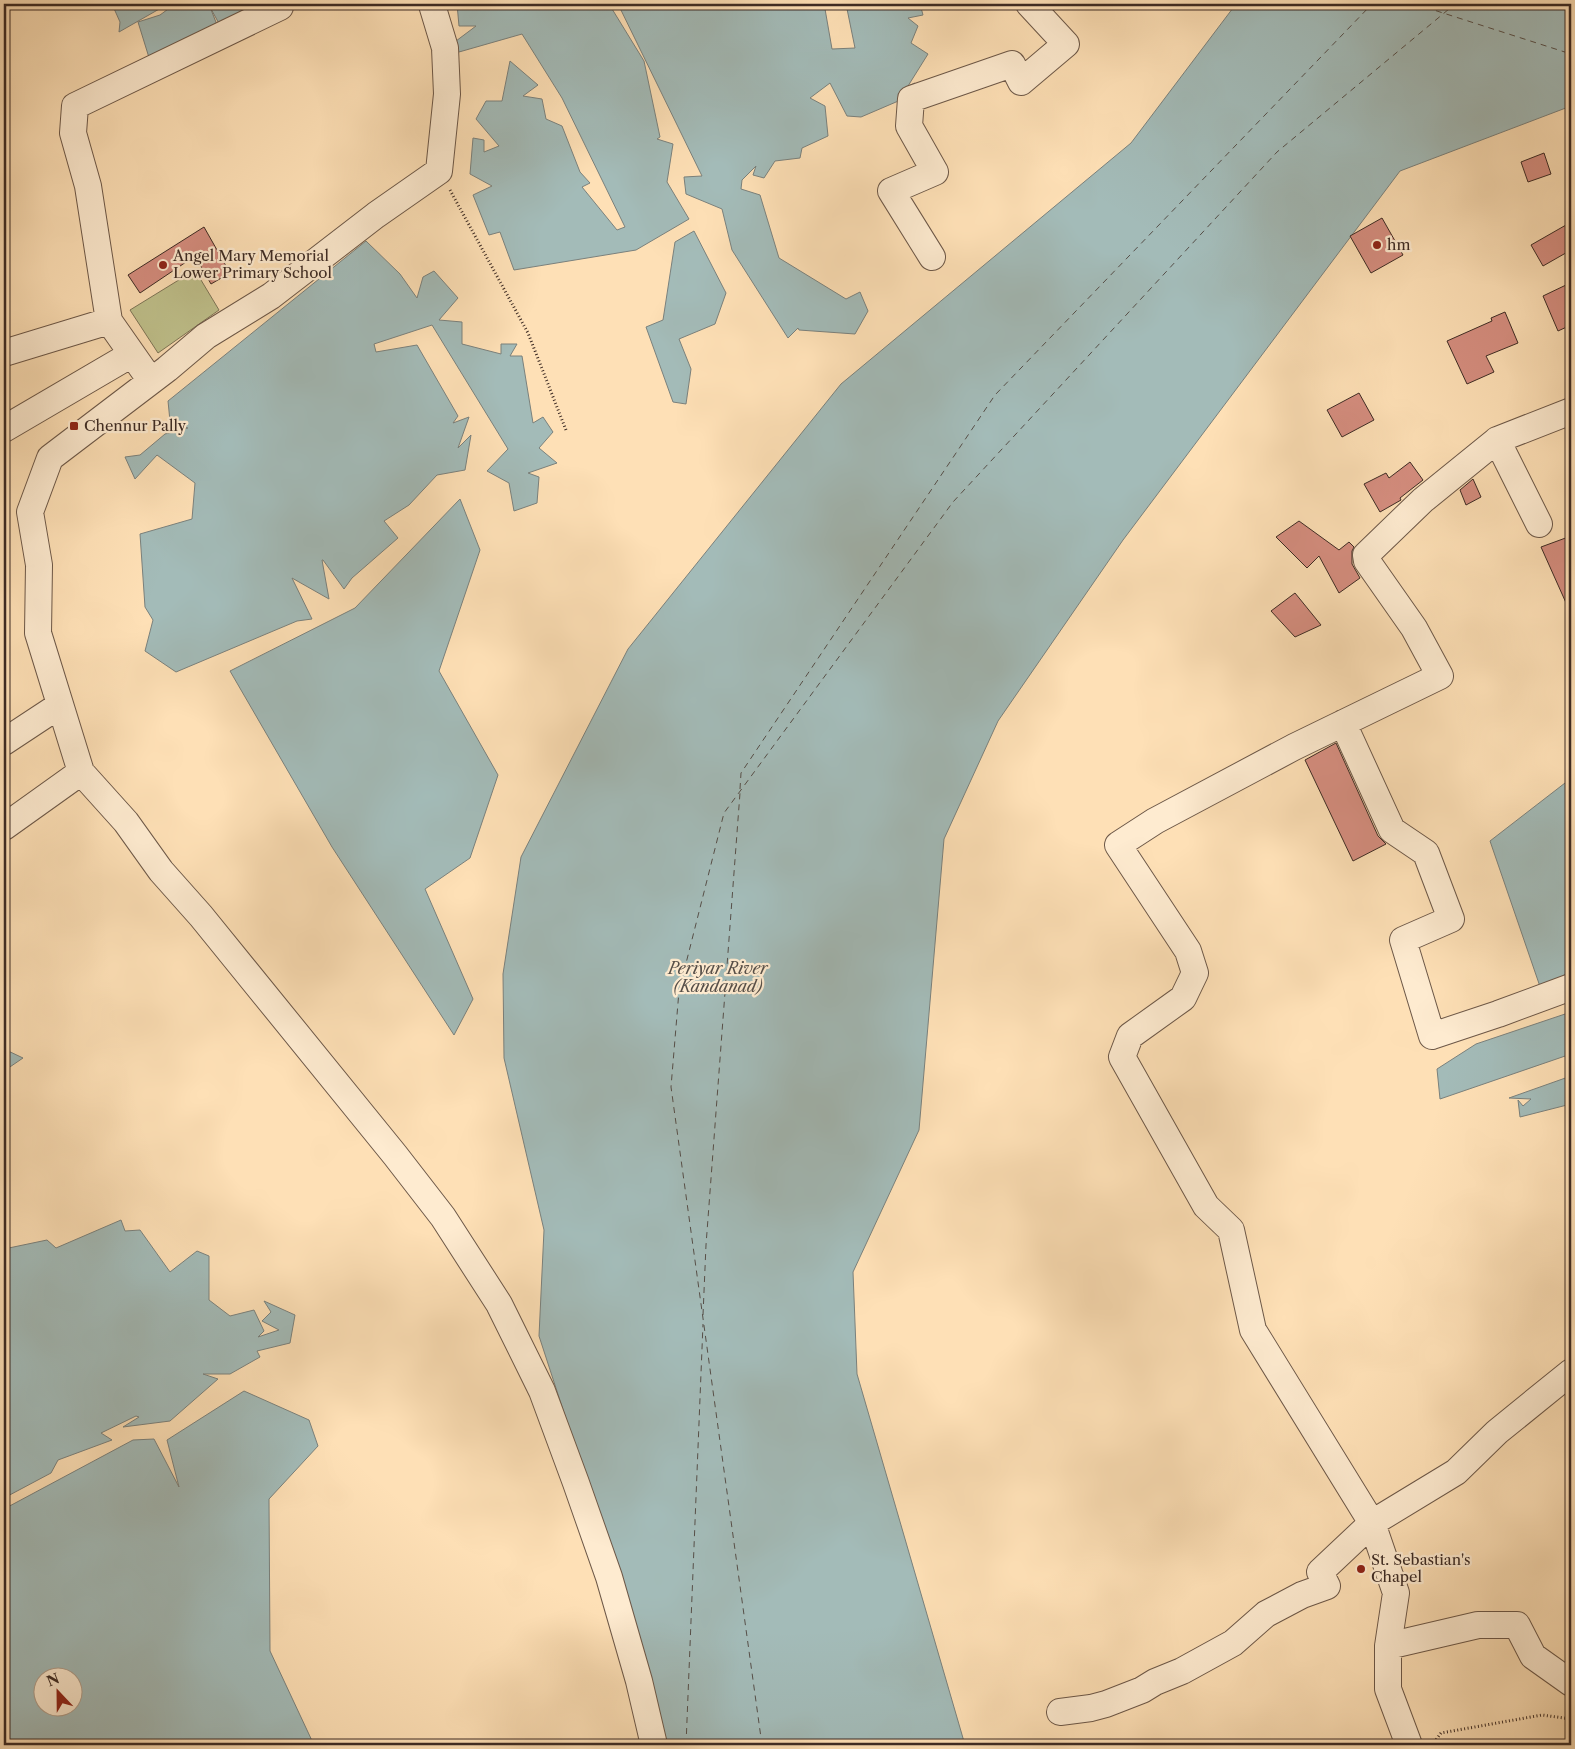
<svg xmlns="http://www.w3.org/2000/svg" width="1575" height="1749" font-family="'Libre Caslon Text',serif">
<rect width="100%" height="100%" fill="#fee0b6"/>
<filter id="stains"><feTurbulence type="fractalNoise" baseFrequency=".004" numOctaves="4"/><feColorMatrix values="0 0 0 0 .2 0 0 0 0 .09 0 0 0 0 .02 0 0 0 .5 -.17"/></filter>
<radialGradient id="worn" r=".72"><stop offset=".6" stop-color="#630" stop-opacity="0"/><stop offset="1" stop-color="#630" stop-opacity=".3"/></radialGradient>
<path fill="#c0c28d" stroke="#7e7658" d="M195,270L219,310L158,353L130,310Z"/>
<path fill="#a3bbb8" stroke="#7a817d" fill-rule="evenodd" d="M112,4H168L119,32L120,22Z
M175,4H290L228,40L210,7L223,40L155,77L138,22L160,15Z
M457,4H609L644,61L660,137L657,139L673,144L667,182L689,219L636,250L514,270L500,232L489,235L473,195L492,186L470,174L473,138L484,140V152L499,146L476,119L486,101H502L510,61L538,85L523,96L542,99L546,119L562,126L580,172L590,183L582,187L617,230L625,227L562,98L522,34L459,52L456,41L476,26H459Z
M618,4H815L816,6L825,9L832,49L855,48L846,4H920L923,15L908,18L918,26L911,43L928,54L908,86L915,83L917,93L861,117L847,116L830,83L810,98L825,106L828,136L802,148L800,158L775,161L764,178L753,175L756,166L742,180L741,189L760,195L779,258L846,299L860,292L868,311L855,334L799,330L798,328L788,338L732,250L722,209L686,194L684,177L702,176Z
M1236,4H1571V106L1400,171L1123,540L998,721L944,839L919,1130L853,1272L857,1374L965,1745H665L628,1609L539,1336L544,1230L504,1058L503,974L521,857L628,649L841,384L1131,143Z
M694,231L726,293L715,324L679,339L691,369L686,404L673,402L646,327L663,320L675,242Z
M366,241L400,274L417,298L423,277L434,271L458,298L439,320L462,322V344L501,354V344H517L510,356H522L533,423L543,417L553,432L539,448L557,463L528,473L539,477L537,503L514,511L509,483L487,471L508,449L432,325L374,344L376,352L417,345L458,416L453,423L469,417L458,448L471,435L465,470L437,475L409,505L384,521L398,538L352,578L344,589L323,560H322L329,599L292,578L312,619L297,621L176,672L145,651L153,620L145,607L140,534L192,519L195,483L157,455L135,479L125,457L140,455L165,434L188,428L170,421L168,401Z
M460,499L480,550L439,671L498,775L470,858L425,889L473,999L454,1035L332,847L230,671L355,608Z
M1565,783L1571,795V994L1546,1004L1490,841Z
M1571,1012V1054L1440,1099L1437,1069L1476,1044Z
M4,1049L23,1058L4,1071Z
M1571,1076V1104L1520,1117L1518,1100L1523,1106L1531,1099L1509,1098Z
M121,1220L125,1231L140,1230L170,1272L197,1251L209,1256V1300L230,1316L254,1310L264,1331L258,1337L279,1330L262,1321L271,1312L264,1301L295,1315L290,1343L257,1351L260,1357L230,1374H203L218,1379L170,1421L123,1427L139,1417L136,1416L101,1433L112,1440L58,1460L51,1473L4,1498V1249L47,1240L56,1248Z
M244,1391L309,1420L318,1446L269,1499L270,1651L314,1745H4V1509L133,1440L154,1439L179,1487L167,1440ZM42,1676H72V1706H42Z"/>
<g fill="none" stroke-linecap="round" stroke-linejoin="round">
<path stroke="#564f49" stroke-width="1" stroke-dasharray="6 5" stroke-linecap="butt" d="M1415,4L1571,54
M740,789L741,773L995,395L1372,4
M703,1315L706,1245L740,793
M686,1745L703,1324
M762,1745L671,1087L679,991L724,813L953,502L1277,152L1455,4"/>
</g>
<path fill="#d68e80" stroke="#3d2b24" d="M1544,153L1551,174L1528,182L1521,162Z
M1382,218L1403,255L1371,273L1350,236Z
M1566,225L1571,233V250L1543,266L1531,245Z
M204,227L230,273L211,284L195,256L140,293L128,275Z
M1566,285L1571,298V325L1558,331L1543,296Z
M1505,312L1518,343L1486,356L1494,372L1467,384L1447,341L1492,321L1491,318Z
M1359,393L1374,420L1342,437L1327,410Z
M1410,462L1423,480L1400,498L1401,500L1380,512L1364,484L1386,473L1389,478Z
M1473,479L1481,497L1466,505L1460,490Z
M1299,521L1339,550L1349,542L1354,547L1352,551V564L1360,578L1339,593L1319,556L1307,568L1276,537Z
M1571,536V614L1541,547Z
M1295,593L1321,625L1295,637L1271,611Z
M1336,743L1378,836L1386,844L1353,861L1305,760Z"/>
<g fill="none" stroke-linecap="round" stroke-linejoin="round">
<defs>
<path id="minor" d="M432,5L445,48L447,94L439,171L376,215L271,296L206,336L167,369L50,458L30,512L39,565L38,633L81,772L126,822L161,871L201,916L395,1155L443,1217L499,1304L542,1391L576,1483L609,1577L639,1681L654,1745
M932,257L891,191L935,172L909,126L911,99L1012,64L1021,82L1066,44L1029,4
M109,321L88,186L73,133L75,106L280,7
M4,353L109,321L151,381
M4,429L132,354
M1497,440L1539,524
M1343,723L1392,830L1426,853L1451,919L1403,940L1432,1036L1498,1014L1571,987
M4,742L60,705
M4,827L81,772
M1388,1646L1478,1625H1517L1533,1656L1571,1683
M1060,1712L1091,1708L1106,1704L1142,1690L1155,1682L1182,1671L1233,1643L1266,1614L1302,1595L1327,1586L1320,1572L1372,1523L1456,1472L1497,1432L1571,1372
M1409,1745L1388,1689V1646L1396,1593L1372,1523L1253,1330L1231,1230L1206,1206L1122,1057L1130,1036L1183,998L1195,973L1188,951L1118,845L1155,821L1294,747L1440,676L1414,628L1367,561L1366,555L1423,500L1497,440L1571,411"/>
</defs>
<use href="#minor" stroke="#6d5848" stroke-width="28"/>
<path stroke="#3d2b24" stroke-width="3" stroke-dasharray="1 2.5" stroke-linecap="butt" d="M450,190L528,333L566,430
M1432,1745L1441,1733L1542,1715L1571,1719"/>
<use href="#minor" stroke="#feebd0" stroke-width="26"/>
</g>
<g fill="#8f2418" stroke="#feebd0" stroke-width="2">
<circle cx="1377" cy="245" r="5"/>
<circle cx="163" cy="265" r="5"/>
<rect x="69" y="421" width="10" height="10" rx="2.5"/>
<circle cx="1361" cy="1569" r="5"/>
</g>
<g text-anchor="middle" stroke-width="4.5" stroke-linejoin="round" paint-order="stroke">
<g font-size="15" fill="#3d2b24" stroke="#feebd0" text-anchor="start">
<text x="1387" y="250">hm</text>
<text x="173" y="261">Angel Mary Memorial<tspan x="173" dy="17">Lower Primary School</tspan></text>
<text x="84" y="431">Chennur Pally</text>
<text x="1371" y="1565">St. Sebastian's<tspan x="1371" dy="17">Chapel</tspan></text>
</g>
<g font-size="16" font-style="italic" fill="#564f49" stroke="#feebd0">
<text x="718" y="974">Periyar River<tspan x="718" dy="18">(Kandanad)</tspan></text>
</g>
</g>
<rect width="1575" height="1749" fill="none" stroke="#fee0b6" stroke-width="20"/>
<rect x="5" y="5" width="1565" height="1739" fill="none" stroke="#3d2b24" stroke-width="2.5"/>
<rect x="10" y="10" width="1555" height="1729" fill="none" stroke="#3d2b24"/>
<g transform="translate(58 1692) rotate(338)"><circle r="24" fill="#feebd0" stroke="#b19e8b"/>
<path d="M0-4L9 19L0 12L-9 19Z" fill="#8f2418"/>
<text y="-8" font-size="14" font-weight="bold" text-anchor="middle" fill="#3d2b24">N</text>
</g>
<rect width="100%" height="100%" filter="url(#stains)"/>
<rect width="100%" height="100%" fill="url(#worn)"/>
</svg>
